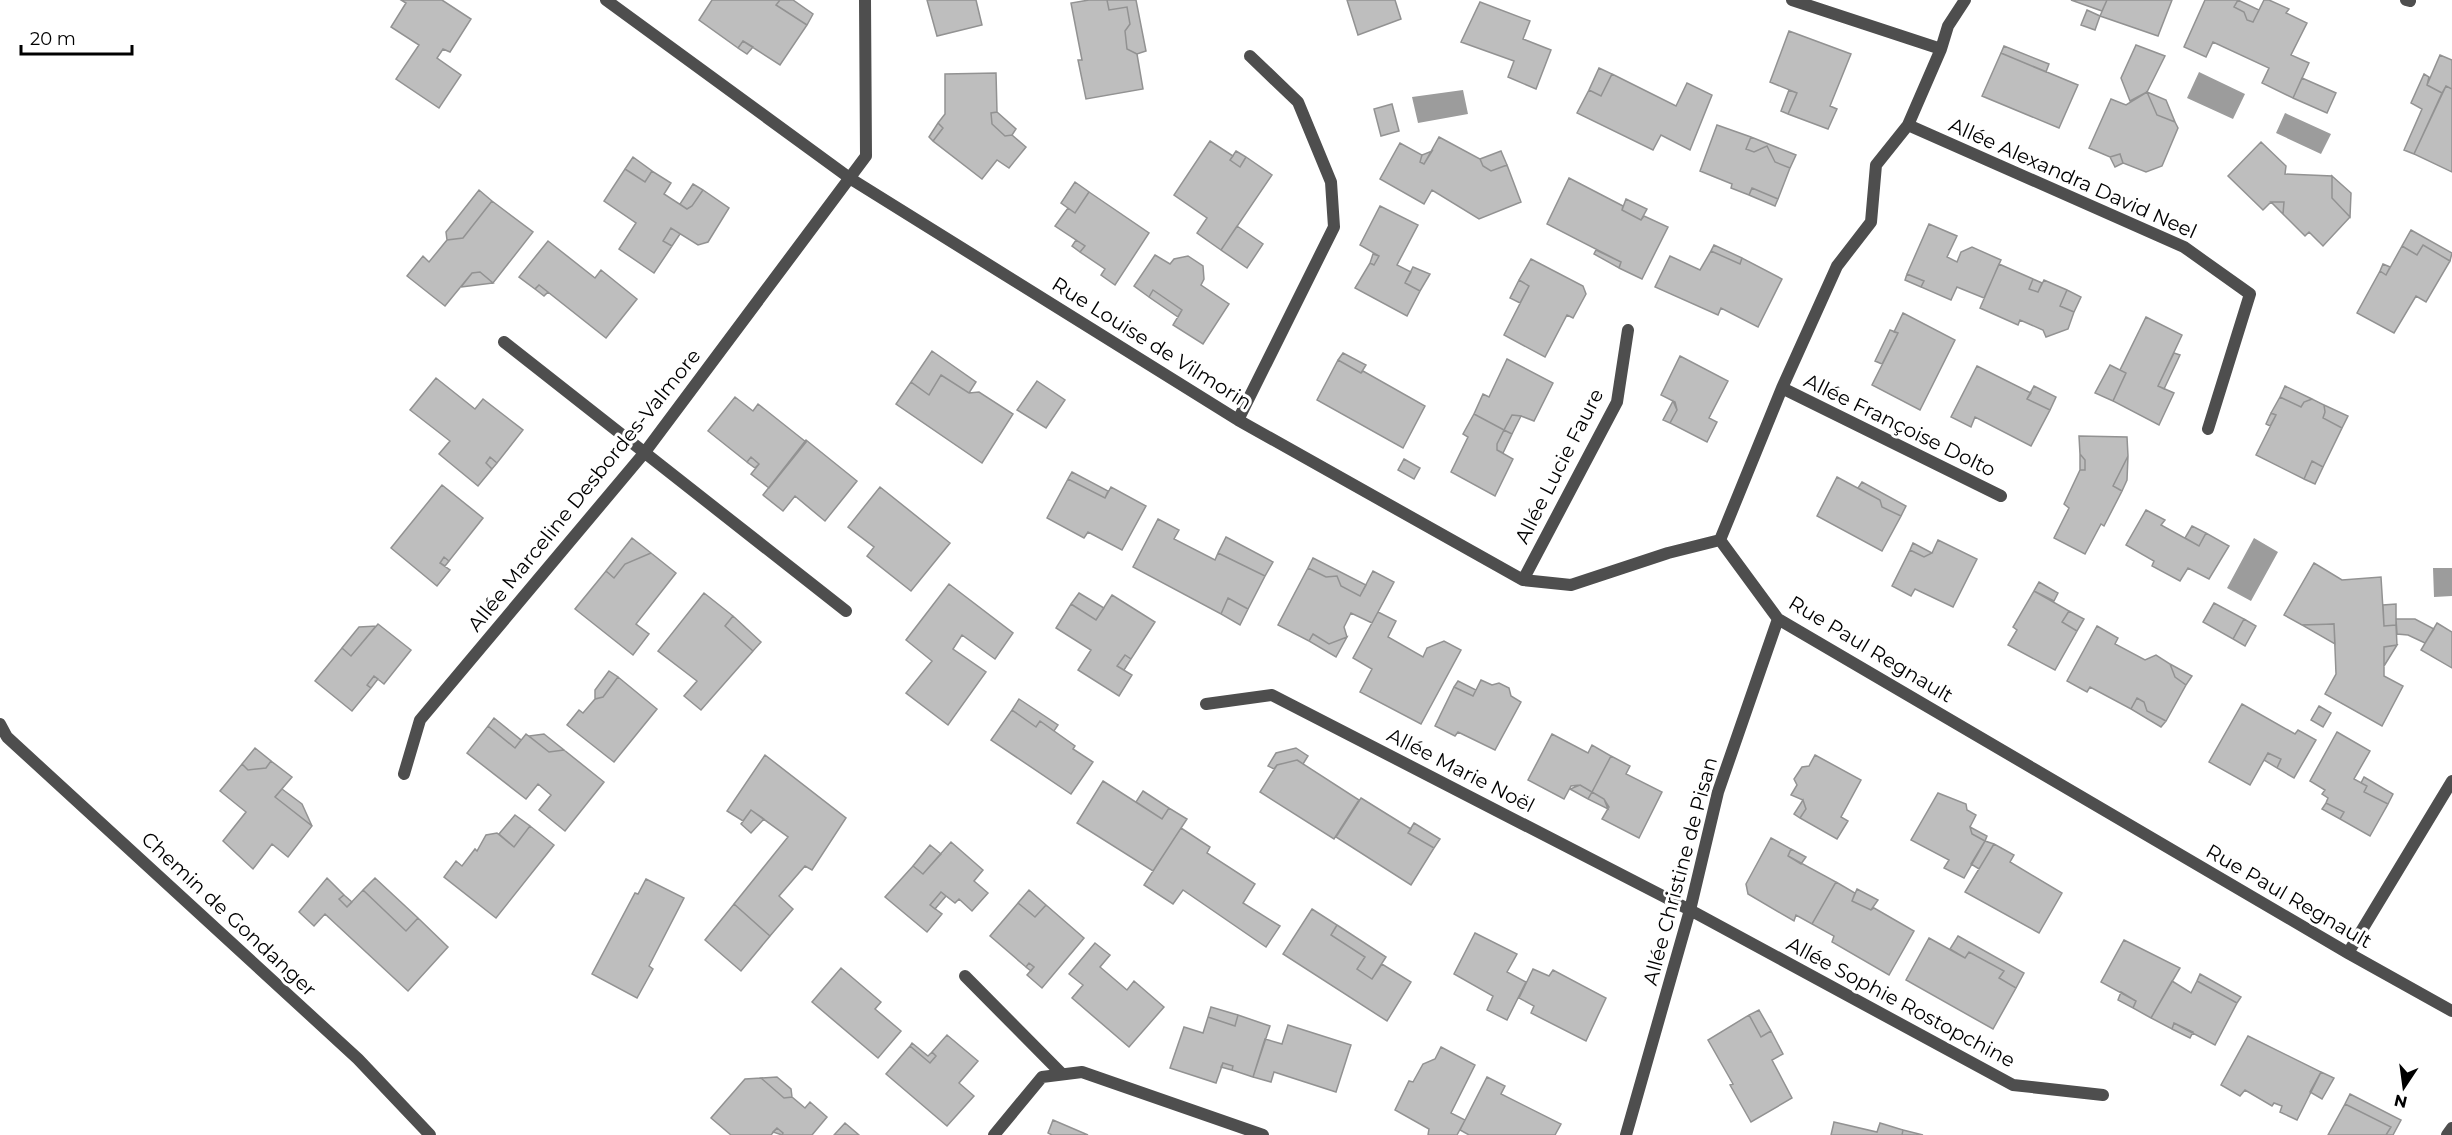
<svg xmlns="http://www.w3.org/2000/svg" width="2452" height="1135" font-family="Montserrat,sans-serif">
<rect width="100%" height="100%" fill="#fff"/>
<path fill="#9c9c9c" d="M2199,72L2245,94L2233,119L2187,98Z
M1463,90L1468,114L1418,123L1412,97Z
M2285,113L2331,134L2321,154L2276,133Z
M2254,538L2278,552L2251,601L2227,588Z
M2433,568H2452V596L2434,597Z"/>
<path fill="#bebebe" stroke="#929292" stroke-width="1.5" d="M401,0H442L471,19L450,52L443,49L437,58L461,75L439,108L396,79L419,45L391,27L406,3Z
M712,0H780L776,5L807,25L780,65L743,41L738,48L699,20Z
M780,0H793L813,14L807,25L776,5Z
M927,0H976L982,25L937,36Z
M1089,0H1107L1109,10L1127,7L1130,24L1125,31L1127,49L1137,54L1143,89L1086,99L1078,60H1082L1071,3Z
M1107,0H1136L1146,51L1137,54L1127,49L1125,31L1130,24L1127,7L1109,10Z
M1347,0H1395L1401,19L1358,35Z
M2071,0H2107L2102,11Z
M2107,0H2172L2158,36L2100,16Z
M2205,0H2238L2234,7L2244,12L2247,20L2253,22L2264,0H2269L2289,9L2286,13L2307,23L2291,55L2309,63L2293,98L2262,83L2269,68L2213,42L2206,57L2184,47Z
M2238,0L2259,10L2253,22L2247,20L2244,12L2234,7Z
M1480,2L1530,21L1523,39L1551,50L1536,89L1508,77L1514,61L1461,42Z
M2087,10L2100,16L2095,30L2081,25Z
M1789,31L1851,54L1830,106L1837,109L1828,129L1788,114L1797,93L1770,82Z
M743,41L753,47L747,54L738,48Z
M2136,45L2165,56L2147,92L2130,101L2121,78Z
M2004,46L2049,64L2046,72L2001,53Z
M2001,53L2078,85L2059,128L1982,96Z
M2440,55L2452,60V89L2446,86L2442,93L2427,85Z
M1599,68L1612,74L1601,96L1589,90Z
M996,73L997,112L991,113L992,124L1005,136L1012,135L1026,147L1009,168L997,160L982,179L933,141L943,128L938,123L945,114V74Z
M1612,74L1676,106L1687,83L1712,95L1690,150L1661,135L1653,150L1577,113L1589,90L1601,96Z
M2424,74L2429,77L2427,85L2442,93L2414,154L2404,150L2422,109L2411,103Z
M2302,78L2336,93L2327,113L2293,98Z
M2446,86L2452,89V172L2414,154Z
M1789,90L1797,93L1788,114L1781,111Z
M2147,92L2157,115L2175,122L2178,128L2162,166L2146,172L2123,163L2120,154L2110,157L2089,148L2111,99L2126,105Z
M2147,92L2166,100L2175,122L2157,115Z
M1392,104L1399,131L1381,136L1374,109Z
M997,112L1016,129L1012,135L1005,136L992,124L991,113Z
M938,123L943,128L933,141L929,137Z
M1717,125L1751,137L1746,149L1754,152L1767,146L1775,162L1790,168L1778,199L1752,188L1749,195L1731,188L1732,184L1700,171Z
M1439,137L1480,159L1483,166L1491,171L1507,165L1521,202L1479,219L1432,190L1424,204L1380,179L1400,143L1422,155L1420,162L1424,164Z
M1751,137L1796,155L1790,168L1775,162L1767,146L1754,152L1746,149Z
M1210,141L1233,156L1230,160L1240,167L1246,157L1272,175L1221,250L1197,233L1207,218L1174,195Z
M2261,142L2286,166L2285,174L2332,176V198L2350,217L2323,246L2309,232L2305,236L2283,214L2284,202H2271L2263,210L2228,176Z
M1236,151L1246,157L1240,167L1230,160Z
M1432,151L1424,164L1420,162L1422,155Z
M1501,151L1507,165L1491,171L1483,166L1480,159Z
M2120,154L2123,163L2115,167L2110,157Z
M633,157L652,171L645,182L625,169Z
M625,169L645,182L652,171L671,183L664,194L687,209L692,206L703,190L729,208L708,242L698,245L671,228L663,241L672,246L654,273L619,249L636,223L604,201Z
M2332,176L2351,193L2350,217L2332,198Z
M1569,178L1623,206L1622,210L1641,220L1644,216L1668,227L1642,279L1619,268L1621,262L1547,224Z
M1075,182L1089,192L1075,213L1061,203Z
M693,184L703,190L692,206L687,209L680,204Z
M1752,188L1778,199L1775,206L1749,195Z
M479,190L492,201L463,238L447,240L446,232Z
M1089,192L1149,233L1115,285L1101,275L1105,269L1080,252L1085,246L1055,226L1068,208L1075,213Z
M1626,199L1647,209L1641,220L1622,210Z
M492,201L533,232L493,283L480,272L472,273L445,306L407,276L423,256L429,262L447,240L463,238Z
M2271,202H2284L2283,214Z
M1380,206L1418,225L1397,265L1411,272L1405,283L1420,291L1407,316L1355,288L1370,263L1374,265L1379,256L1360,245Z
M1929,224L1957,236L1947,257L1957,262L1961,252L1972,247L2001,260L1984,298L1957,287L1951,300L1921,287L1924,281L1907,274Z
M1237,226L1263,244L1247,268L1221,250Z
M671,228L680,234L672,246L663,241Z
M2411,230L2452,253L2450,261L2423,245L2417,255L2402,246Z
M1076,240L1085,246L1080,252L1072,246Z
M548,241L595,278L601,270L637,299L606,338L539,285L535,289L519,277Z
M1714,245L1742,258L1740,264L1711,251Z
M2423,245L2450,261L2426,302L2416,296L2394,333L2357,313L2380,271L2386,275L2402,246L2417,255Z
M1596,250L1621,262L1619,268L1594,254Z
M1711,251L1740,264L1742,258L1782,279L1758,327L1721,308L1718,315L1655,287L1670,256L1700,270Z
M1373,254L1379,256L1374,265L1370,263Z
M1155,255L1170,264L1174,259L1188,256L1203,266L1204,279L1201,285L1229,304L1203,344L1173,325L1182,310L1153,290L1149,297L1134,286Z
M1531,259L1583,286L1586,294L1573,318L1567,315L1545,357L1504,335L1529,286L1519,280Z
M1999,264L2033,279L2029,289L2038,292L2044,280L2067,290L2060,306L2074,312L2068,329L2046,337L2043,330L2020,320L2018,325L1980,308Z
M2383,264L2390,267L2386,275L2380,271Z
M1413,267L1430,274L1420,291L1405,283Z
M480,272L493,283L461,287L472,273Z
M1907,274L1924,281L1921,287L1905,280Z
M2033,279L2042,283L2038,292L2029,289Z
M1519,280L1529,286L1520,303L1510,298Z
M539,285L548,292L544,296L535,289Z
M1153,290L1182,310L1178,317L1149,297Z
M2067,290L2081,297L2074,312L2060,306Z
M1903,313L1955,340L1920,410L1872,385L1898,333L1894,332Z
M2146,317L2182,335L2158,386L2174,393L2159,425L2113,401L2126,373L2120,370Z
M1890,330L1898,333L1882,364L1875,361Z
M932,351L976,382L969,393L941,375L929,395L911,382Z
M1343,353L1366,365L1361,373L1338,360Z
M2174,353L2180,355L2164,389L2158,386Z
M1680,356L1728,381L1709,418L1717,422L1707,442L1670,423L1677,410L1675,402L1661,395Z
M1507,359L1553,383L1534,421L1521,416L1512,415L1504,430L1474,414L1483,394L1489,397Z
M1338,360L1361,373L1363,371L1425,406L1403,448L1317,400Z
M2110,365L2126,373L2113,401L2095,393Z
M1977,366L2031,393L2027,399L2050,410L2031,446L1975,417L1971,427L1951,417Z
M941,375L969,393L979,392L1013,414L982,463L896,404L911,382L929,395Z
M436,378L475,409L483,399L523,430L497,463L490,457L486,463L492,469L478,486L439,454L450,441L410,410Z
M1037,381L1065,400L1046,428L1017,410Z
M2034,386L2056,397L2050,410L2027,399Z
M2285,386L2312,399L2304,402L2301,407L2280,397Z
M735,397L753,411L758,404L806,442L769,488L751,474L759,464L751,457L747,462L708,431Z
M2280,397L2301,407L2304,402L2312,399L2324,405L2325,412L2323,418L2342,428L2323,467L2312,461L2304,479L2256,455L2276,415L2271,413Z
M1673,401L1677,410L1670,423L1663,420Z
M2324,405L2348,416L2342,428L2323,418L2325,412Z
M2271,413L2276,415L2270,426L2266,424Z
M1474,414L1504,430L1497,444V450L1513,459L1495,496L1451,472L1468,437L1463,434Z
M1512,415L1521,416L1512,434L1504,430Z
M1504,430L1512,434L1503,453L1497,450V444Z
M2079,436L2127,437L2128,456L2113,486L2122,491L2104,526L2101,524L2085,554L2054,538L2069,508L2064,504L2080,470H2085V460L2080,454Z
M806,440L857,481L825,521L795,496L783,511L763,495Z
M2080,454L2085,460V470H2080Z
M2128,456L2127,480L2122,491L2113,486Z
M490,457L497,463L492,469L486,463Z
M751,457L759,464L755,468L747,462Z
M1404,459L1420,468L1414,479L1398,470Z
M2312,461L2323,467L2315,484L2304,479Z
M1072,472L1108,491L1105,498L1068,479Z
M1837,477L1880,500L1882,507L1901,516L1882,551L1817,516Z
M1068,479L1105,498L1111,487L1146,506L1122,550L1088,532L1084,538L1047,518Z
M1862,482L1906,506L1901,516L1882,507L1880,500L1858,488Z
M442,485L483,518L449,561L444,557L440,563L450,570L437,586L391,548Z
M880,487L950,543L911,591L867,556L874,547L848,527Z
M2146,510L2165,520L2161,525L2199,546L2206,533L2229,546L2209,579L2188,568L2180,581L2152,566L2154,561L2126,545Z
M1158,519L1179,530L1174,539L1215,560L1218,553L1265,576L1248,609L1228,598L1221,614L1133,567Z
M2192,526L2206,533L2199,546L2185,538Z
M1226,537L1273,562L1265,576L1218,553Z
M632,538L651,553L625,564L614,578L606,571Z
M1938,540L1977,559L1953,607L1915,589L1911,596L1892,586L1910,550L1924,557L1932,553Z
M1913,543L1932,553L1924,557L1910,550Z
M651,553L676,573L636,624L649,634L633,655L575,609L606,571L614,578L625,564Z
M444,557L449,561L445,566L440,563Z
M1313,558L1366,585L1360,596L1341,586L1337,576L1326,577L1308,568Z
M2314,563L2342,580L2381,577L2384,626L2396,625L2397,645L2384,647V676L2403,686L2382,726L2325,694L2336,674L2334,624L2302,625L2284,615Z
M1308,568L1326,577L1337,576L1341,586L1360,596L1373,571L1394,582L1372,623L1351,613L1344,627L1347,637L1329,644L1313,634L1309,641L1278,625Z
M2039,582L2058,593L2054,601L2034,591Z
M949,584L1013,633L995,659L962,635L953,649L986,672L948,725L906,693L932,661L906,640Z
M2034,591L2069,611L2062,622L2077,631L2055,670L2008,645L2017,630L2013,627Z
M704,593L733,616L725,626L753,651L701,710L684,696L697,681L658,651Z
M1079,593L1104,608L1096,620L1071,604Z
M1112,595L1155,622L1131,659L1125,655L1117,666L1132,675L1119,696L1078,670L1091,650L1056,628L1071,604L1096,620Z
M1228,598L1248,609L1240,625L1221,614Z
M2214,603L2244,619L2233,639L2203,622Z
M2396,604V625L2384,626L2383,605Z
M2069,611L2084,619L2077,631L2062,622Z
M1378,612L1396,621L1388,637L1423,657L1427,648L1444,641L1461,650L1421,724L1360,692L1372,669L1353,658Z
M733,616L761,642L753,651L725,626Z
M2244,619L2256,626L2245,646L2233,639Z
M2396,619H2415L2434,629L2425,643L2408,635L2397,634Z
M2437,623L2452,632V668L2421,650Z
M378,624L411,650L384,684L374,676L367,685L371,688L352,711L315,681L342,648L351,656Z
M2334,624L2335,644L2302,625Z
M376,626L351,656L342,648L359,627Z
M2097,626L2118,638L2115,644L2145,660L2156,655L2170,664L2175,677L2186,685L2166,721L2147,711L2144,702L2137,698L2131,709L2090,687L2087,692L2067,681Z
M1313,634L1329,644L1347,637L1336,657L1309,641Z
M2397,645L2384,666V647Z
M1125,655L1131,659L1124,670L1117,666Z
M2170,664L2192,676L2186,685L2175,677Z
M609,671L618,677L603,697L595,699V690Z
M374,676L378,679L371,688L367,685Z
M618,677L657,709L614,762L567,725L579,710L583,713L595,699L603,697Z
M1481,680L1492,685L1499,683L1509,688L1511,696L1521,702L1495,750L1458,732L1455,736L1435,726L1454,687L1473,696Z
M1458,681L1476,690L1473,696L1454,687Z
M2137,698L2144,702L2147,711L2166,721L2161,727L2131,709Z
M1019,699L1058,725L1054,731L1040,721L1036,727L1012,710Z
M2242,704L2295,734L2298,730L2316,740L2294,778L2277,768L2281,759L2268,753L2250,785L2209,762Z
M2319,706L2331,713L2323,727L2311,720Z
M1012,710L1036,727L1040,721L1075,746L1073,749L1093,762L1071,794L991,740Z
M494,718L521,740L515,748L488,726Z
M488,726L515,748L526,734L549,752L564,750L604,782L565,831L539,810L551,795L538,784L526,799L467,753Z
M2337,732L2370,751L2354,779L2367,786L2364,792L2388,804L2370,836L2340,819L2344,812L2326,803L2328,798L2322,794L2325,790L2310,781Z
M544,734L564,750L549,752L529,736Z
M1552,734L1588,753L1592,745L1611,756L1592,792L1580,785L1571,786L1564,799L1528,780Z
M255,748L271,761L266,768L248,770L242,764Z
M1296,748L1308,756L1303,764L1297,760L1277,765L1274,769L1268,766L1276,753Z
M2268,753L2281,759L2277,768L2264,760Z
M765,755L846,818L812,870L805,866L779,896L793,909L770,936L734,904L788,837L751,810L743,821L727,811Z
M1815,755L1861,780L1841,817L1848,821L1837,839L1800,818L1806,809L1803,800L1791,795L1797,785L1794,779L1802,767L1809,766Z
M1611,756L1630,766L1626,774L1662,792L1639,838L1602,819L1609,807L1604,799L1592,792Z
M1297,760L1359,800L1334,839L1260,792L1277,765Z
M271,761L292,777L275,797L312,826L288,857L272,844L253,869L223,841L246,812L220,791L242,764L248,770L266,768Z
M2364,777L2393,794L2388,804L2364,792L2367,786L2361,783Z
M1103,781L1162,819L1169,808L1187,819L1153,871L1077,823Z
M1580,785L1592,792L1588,799L1570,789Z
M282,789L302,804L312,826L275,797Z
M1143,791L1169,808L1162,819L1136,802Z
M1592,792L1604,799L1608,809L1588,799Z
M1938,793L1966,804L1967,810L1976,815L1970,827L1972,834L1985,841L1964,878L1944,868L1949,860L1911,840Z
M1361,798L1411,829L1408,833L1434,848L1411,885L1336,837Z
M1803,800L1806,809L1800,818L1794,814Z
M2326,803L2344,812L2340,819L2322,809Z
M751,810L764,819L751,833L741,824Z
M515,815L530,826L514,847L499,834Z
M1414,823L1440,839L1434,848L1408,833Z
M530,826L554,845L496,918L444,877L456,861L462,866L475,849L477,851L486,835L497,833L514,847Z
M1970,827L1987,836L1985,841L1972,834Z
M1181,828L1210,847L1207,853L1255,884L1243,903L1280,926L1266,947L1183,890L1173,904L1144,885Z
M1771,838L1791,849L1788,856L1836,882L1812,924L1796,915L1794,921L1748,894L1746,884Z
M1985,841L1994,844L1979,869L1971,864Z
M951,842L983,870L974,881L988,893L972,911L959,899L955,903L941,892L930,905L942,914L927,932L885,897L913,866L923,874Z
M1994,844L2014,855L2010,862L2062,893L2039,933L1965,892Z
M930,845L941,854L923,874L913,866Z
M1791,849L1806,857L1801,864L1788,856Z
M327,878L344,895L339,899L347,907L363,890L406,931L418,918L448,947L408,991L325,914L314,926L299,912Z
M375,878L418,918L406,931L363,890Z
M646,879L684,898L649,966L653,969L637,998L592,974L635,893L638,894Z
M1836,882L1855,893L1852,901L1871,910L1874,908L1914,931L1889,975L1832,942L1834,936L1812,924Z
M1857,889L1878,900L1871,910L1852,901Z
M1029,890L1046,905L1035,917L1018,903Z
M941,892L946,896L935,909L930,905Z
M344,895L352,902L347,907L339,899Z
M1018,903L1035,917L1046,905L1084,938L1042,988L1027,975L1034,967L1029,963L1026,967L990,936Z
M734,904L770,936L741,971L705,940Z
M1312,909L1337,925L1331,935L1365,957L1357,969L1372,979L1382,964L1411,982L1387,1021L1283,954Z
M1337,925L1386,957L1372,979L1357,969L1365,957L1331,935Z
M1475,933L1517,954L1507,972L1526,982L1507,1020L1487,1010L1493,996L1454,974Z
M1958,936L2024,973L2016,988L1999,978L2004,971L1969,952L1965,958L1950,949Z
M1929,938L1965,958L1969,952L2004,971L1999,978L2016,988L1993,1029L1906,980Z
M2124,940L2180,968L2151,1018L2133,1008L2136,1001L2101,982Z
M1095,943L1110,955L1100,967L1127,990L1134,981L1164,1007L1129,1047L1072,998L1083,985L1069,974Z
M1029,963L1034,967L1031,971L1026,967Z
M841,968L881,1002L875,1009L901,1031L878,1058L812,1002Z
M1533,969L1549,976L1553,970L1606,998L1586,1041L1531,1013L1534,1006L1519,998Z
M2200,974L2241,997L2237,1003L2197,981Z
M2172,981L2191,993L2197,981L2237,1003L2215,1045L2174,1023L2172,1029L2151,1018Z
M2121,992L2136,1001L2133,1008L2118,1000Z
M1211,1007L1238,1015L1235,1026L1208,1017Z
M1759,1010L1771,1031L1761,1037L1749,1015Z
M1238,1015L1270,1026L1253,1077L1232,1070L1233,1066L1223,1063L1216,1083L1170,1068L1184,1027L1203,1033L1208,1017L1235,1026Z
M1749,1015L1761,1037L1771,1031L1783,1054L1772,1060L1792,1098L1751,1122L1730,1085L1733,1084L1708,1040Z
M2174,1023L2193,1032L2190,1038L2172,1029Z
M1288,1025L1351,1045L1336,1092L1274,1072L1271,1082L1253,1077L1265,1039L1282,1044Z
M947,1035L978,1061L959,1083L974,1096L947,1126L886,1074L910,1046L930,1063L936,1056L932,1052Z
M2248,1036L2321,1072L2297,1120L2280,1112L2282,1106L2274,1103L2272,1106L2245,1090L2240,1096L2221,1085Z
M912,1043L928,1056L932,1052L936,1056L930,1063L910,1046Z
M1441,1047L1475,1065L1451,1113L1465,1120L1457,1135H1428L1429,1129L1395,1110L1409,1081L1413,1082L1423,1064L1435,1059Z
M1223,1063L1233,1066L1232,1070L1221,1067Z
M2321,1072L2334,1078L2322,1099L2310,1092Z
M777,1077L791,1089L792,1097L784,1098L761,1078Z
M1487,1077L1505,1086L1501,1094L1561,1124L1555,1135H1469L1460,1130Z
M761,1078L784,1098L792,1097L805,1108L810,1102L827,1117L812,1135H782L783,1133L777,1128L771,1135H731L711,1118L745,1079Z
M2350,1094L2401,1120L2393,1135H2386L2391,1127L2345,1104Z
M2345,1104L2391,1127L2386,1135H2328Z
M1053,1120L1088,1135H1052L1048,1133Z
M1834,1122L1877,1132L1880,1123L1903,1130L1902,1135H1831Z
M845,1123L859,1135H834Z
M777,1128L783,1133L782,1135L773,1132Z
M1903,1130L1923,1135H1902Z"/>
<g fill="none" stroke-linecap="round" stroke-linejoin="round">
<path stroke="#4e4e4e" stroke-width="12" d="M606,0L851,179L1238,420L1523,580L1571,585L1668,553L1720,540
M1792,0L1941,49
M2406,0L2410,1
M1908,125L2184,247L2250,294L2208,429
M504,342L846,611
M1782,388L2001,496
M1238,420L1334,227L1331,182L1298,102L1250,56
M1720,540L1778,619L2348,953L2452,1011
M1720,540L1782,388L1837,266L1871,222L1876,165L1908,125L1941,49L1948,26L1965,0
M1523,580L1617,402L1628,330
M1206,704L1272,695L1690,910L2013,1085L2103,1095
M0,724L7,737L358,1059L430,1135
M404,774L420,720L645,452L866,156L865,0
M2348,953L2452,781
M965,976L1062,1074
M994,1135L1042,1077L1082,1072L1263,1135
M1626,1135L1690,910L1718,792L1778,619
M2447,1135L2452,1128"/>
</g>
<g text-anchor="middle" stroke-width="6" stroke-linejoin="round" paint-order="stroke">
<g font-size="20" fill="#000" stroke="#fff">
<text transform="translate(2073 178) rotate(24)" y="7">Allée Alexandra David Neel</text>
<text transform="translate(1152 343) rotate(32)" y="7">Rue Louise de Vilmorin</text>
<text transform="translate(1900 425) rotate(26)" y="7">Allée Françoise Dolto</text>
<text transform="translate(1559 466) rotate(-63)" y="7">Allée Lucie Faure</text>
<text transform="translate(584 490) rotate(-51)" y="7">Allée Marceline Desbordes-Valmore</text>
<text transform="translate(1871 649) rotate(31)" y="7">Rue Paul Regnault</text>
<text transform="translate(1461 770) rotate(27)" y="7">Allée Marie Noël</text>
<text transform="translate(1680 871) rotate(-75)" y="7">Allée Christine de Pisan</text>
<text transform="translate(2289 896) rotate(30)" y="7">Rue Paul Regnault</text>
<text transform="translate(229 914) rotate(43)" y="7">Chemin de Gondanger</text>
<text transform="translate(1901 1002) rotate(28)" y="7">Allée Sophie Rostopchine</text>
</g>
</g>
<g transform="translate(2404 1087) rotate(193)" stroke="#ffffff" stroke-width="4.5" paint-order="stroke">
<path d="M0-4.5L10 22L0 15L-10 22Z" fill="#000000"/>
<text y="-9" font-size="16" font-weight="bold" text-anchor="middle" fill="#000000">N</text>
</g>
<path d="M21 45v9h111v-9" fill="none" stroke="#000000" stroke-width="3"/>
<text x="30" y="45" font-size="18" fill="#000000" stroke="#ffffff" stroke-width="4.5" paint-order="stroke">20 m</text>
</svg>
